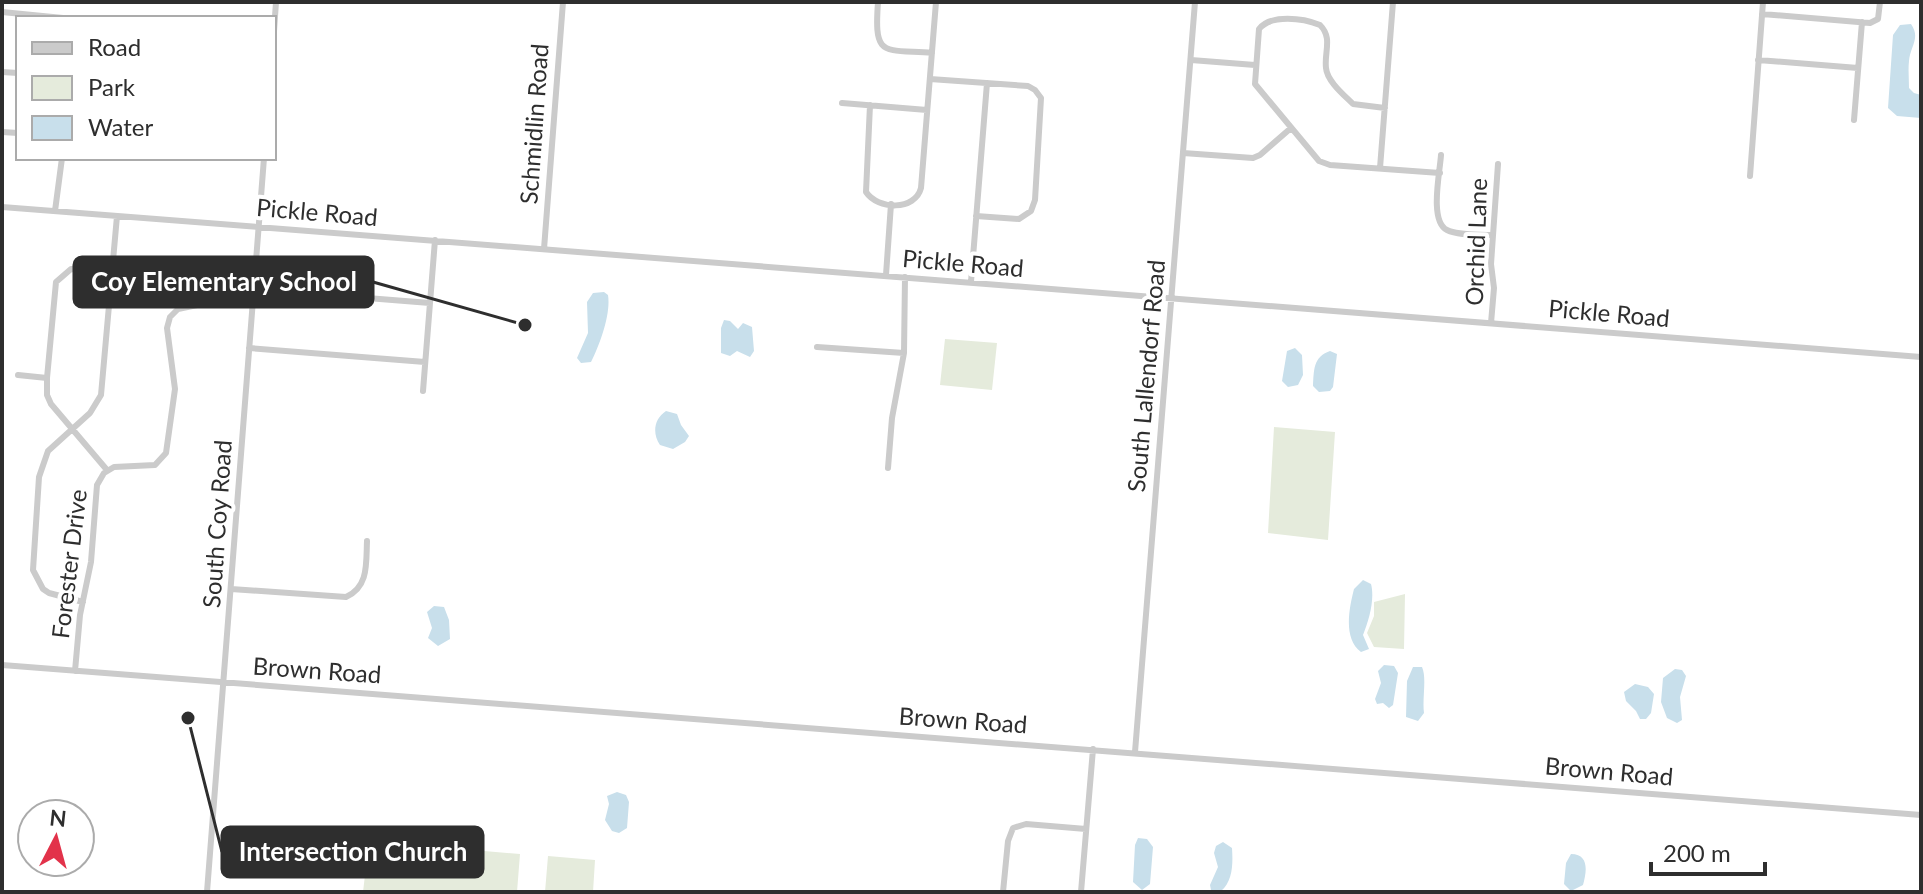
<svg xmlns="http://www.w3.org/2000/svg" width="1923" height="894" font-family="Lato,sans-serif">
<rect width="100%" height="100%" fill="#fff"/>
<path fill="#e5ebdc" d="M945,339L997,343L992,390L940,385Z
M1274,427L1335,432L1328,540L1268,533Z
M1405,594L1404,649L1374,647L1367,633L1374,616V602Z
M369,841L520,854L517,892H363Z
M548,856L595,860L593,892H545Z"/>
<path fill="#c8dfeb" d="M1911,24C1921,38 1910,47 1909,61C1908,70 1909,79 1909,88L1914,93L1921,95V118L1897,116L1888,108L1893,35L1900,25Z
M604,292L608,295C611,314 600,344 591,362L581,363L577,358L588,333L587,302L593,293Z
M724,320L730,321L738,329L743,323L752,327L754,351L750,357L737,351L730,356L721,353V328Z
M1295,348L1302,355L1303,375L1298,385L1288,387L1282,381L1287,351Z
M1330,351L1337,354L1333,387L1330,391L1319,392L1313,386C1314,370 1313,357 1330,351Z
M666,411L677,414L681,425L689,436L685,442L673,449L660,445C652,433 654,419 666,411Z
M1363,580L1371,584C1375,599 1369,620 1363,635L1369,649L1361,652C1343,639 1349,609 1354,589Z
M434,606L444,607L449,620L450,639L438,646L428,638L432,628L427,612Z
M1384,665L1394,666L1398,673L1393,705L1389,708L1383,703L1377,704L1375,699L1381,683L1378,671Z
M1413,667H1422C1427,678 1422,699 1424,713L1418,721L1406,717L1407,681Z
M1675,669L1682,670L1686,676L1680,697L1682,720L1677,723L1667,718L1661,702L1663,678Z
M1635,684L1648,687L1654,694L1651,713L1646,719H1640L1636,711L1626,701L1624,692Z
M617,792L626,795L629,802L627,828L619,833L612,831L605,820L609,804L607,796Z
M1138,838L1147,839L1153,847L1150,884L1142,890L1133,882L1135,845Z
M1223,842L1232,848C1233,863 1233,881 1221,891L1211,890L1210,885L1218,867L1214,853L1216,846Z
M1571,854C1589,854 1587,871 1583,885L1571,891L1564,884L1566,863Z"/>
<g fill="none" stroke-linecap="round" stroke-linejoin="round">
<path stroke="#cbcbcb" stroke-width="6" d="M878,2C874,58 882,49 932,53
M2,12L63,18
M1762,14L1870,23L1878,19L1880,2
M274,31L276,2
M1191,60L1255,65
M1758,60L1858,68
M2,72L18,73
M930,79L1028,86L1035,90L1041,98L1035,200L1031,211L1019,219L976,216
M842,103L927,110
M870,105L866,192C878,210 915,211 921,188L936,2
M1385,108L1353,104C1344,95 1327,81 1326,68C1324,52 1333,38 1320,25C1303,18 1271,14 1259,29L1255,84L1319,161L1330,165L1440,173
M1854,120L1862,22
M2,132L18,133
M1183,153L1253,158L1260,155L1291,128
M1441,155C1440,172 1429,221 1447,230C1459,236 1479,234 1493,235
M1380,168L1393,2
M1750,176L1763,2
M2,207L1921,357
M55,211L62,158
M544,249L563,2
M886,275L891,204
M971,282L987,83
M254,289L430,303
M1491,323L1494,288L1491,264L1498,164
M817,347L904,353
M249,348L425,362
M18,375L47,378
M423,391L435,240
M888,468L892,418L904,353L905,277
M107,470L51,404L47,395V378L56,282L71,269L113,270
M231,589L346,597C369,587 366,563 367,541
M83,602L49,593L43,589L33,570L39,477L48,451L90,413L101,395L117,216
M2,665L1921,815
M75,671L80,615L91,562L97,485L104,473L114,467L155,465L166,453L175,389L167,328L170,317L178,309L202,304L220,289L234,287L254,289
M1135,752L1195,2
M207,892L264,158
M1003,892L1008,841L1013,828L1026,824L1086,829
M1081,892L1093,749"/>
</g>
<g text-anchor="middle" stroke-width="8" stroke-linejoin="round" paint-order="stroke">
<g font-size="24" fill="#2e2e2e" stroke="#fff">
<text transform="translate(535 124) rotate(-86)" y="8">Schmidlin Road</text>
<text transform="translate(317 213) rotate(5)" y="8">Pickle Road</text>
<text transform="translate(1477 242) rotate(-88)" y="8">Orchid Lane</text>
<text transform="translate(963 264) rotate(5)" y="8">Pickle Road</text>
<text transform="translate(1609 314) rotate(5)" y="8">Pickle Road</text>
<text transform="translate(1147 376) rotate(-85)" y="8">South Lallendorf Road</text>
<text transform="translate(218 524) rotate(-86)" y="8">South Coy Road</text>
<text transform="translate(70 564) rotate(-83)" y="8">Forester Drive</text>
<text transform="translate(317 671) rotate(4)" y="8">Brown Road</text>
<text transform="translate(963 721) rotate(4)" y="8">Brown Road</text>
<text transform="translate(1609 772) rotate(5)" y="8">Brown Road</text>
</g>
</g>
<path fill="none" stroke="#2e2e2e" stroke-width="3" d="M525 325L373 282M188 718L222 852"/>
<g fill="#2e2e2e" stroke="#fff" stroke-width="3">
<circle cx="525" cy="325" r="8"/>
<circle cx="188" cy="718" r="8"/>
</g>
<g fill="#2e2e2e" stroke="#2e2e2e" stroke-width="3">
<rect x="74" y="257" width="299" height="50" rx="8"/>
<rect x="222" y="827" width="261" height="50" rx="8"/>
</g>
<g font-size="26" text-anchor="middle" font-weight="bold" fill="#fff">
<text x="224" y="291">Coy Elementary School</text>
<text x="353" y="861">Intersection Church</text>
</g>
<rect width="1923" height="894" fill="none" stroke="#2e2e2e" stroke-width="8"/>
<rect x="16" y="16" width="260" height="144" fill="#ffffff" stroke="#ababab" stroke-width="2"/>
<rect x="32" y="42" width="40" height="12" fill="#cbcbcb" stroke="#ababab" stroke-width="2"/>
<text x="88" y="56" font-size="24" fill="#2e2e2e">Road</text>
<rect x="32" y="76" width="40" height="24" fill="#e5ebdc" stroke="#ababab" stroke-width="2"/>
<text x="88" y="96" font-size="24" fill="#2e2e2e">Park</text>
<rect x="32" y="116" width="40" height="24" fill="#c8dfeb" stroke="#ababab" stroke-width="2"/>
<text x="88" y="136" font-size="24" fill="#2e2e2e">Water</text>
<g transform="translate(56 838) rotate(6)"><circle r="38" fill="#ffffff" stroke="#ababab" stroke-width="2"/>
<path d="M0-6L14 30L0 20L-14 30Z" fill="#e2324a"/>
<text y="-12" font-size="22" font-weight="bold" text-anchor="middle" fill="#2e2e2e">N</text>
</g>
<path d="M1651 862v12h114v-12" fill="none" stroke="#2e2e2e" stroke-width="4"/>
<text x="1663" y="862" font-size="24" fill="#2e2e2e" stroke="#ffffff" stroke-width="6" paint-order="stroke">200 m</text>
</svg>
